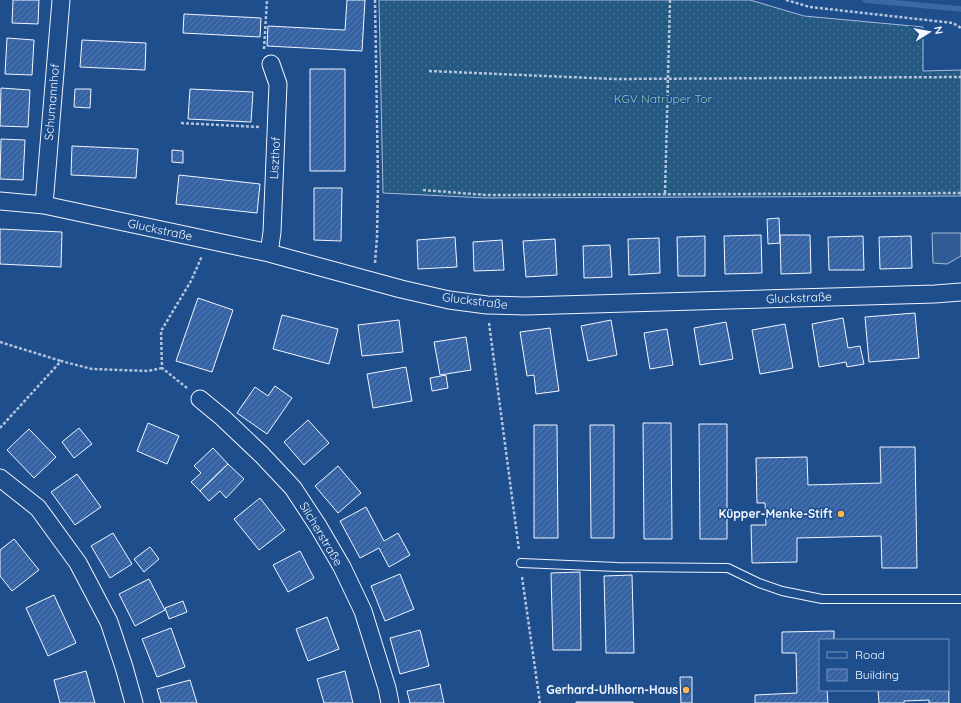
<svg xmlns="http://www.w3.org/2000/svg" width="961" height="703" font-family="Quicksand,sans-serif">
<defs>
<pattern id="garden-dots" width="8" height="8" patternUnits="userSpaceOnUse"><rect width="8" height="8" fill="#245a82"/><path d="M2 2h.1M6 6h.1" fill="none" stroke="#447295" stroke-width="1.8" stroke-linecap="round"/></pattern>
<pattern id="building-hatch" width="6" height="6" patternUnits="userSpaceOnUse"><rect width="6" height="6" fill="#3563a3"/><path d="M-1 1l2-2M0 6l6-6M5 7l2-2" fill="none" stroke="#537ab1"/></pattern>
</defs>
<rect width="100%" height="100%" fill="#1f4e8c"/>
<path fill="url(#garden-dots)" stroke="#a8bbd7" d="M379,0H750L804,16L923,27V71L961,70V196L487,198L383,193Z"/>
<path fill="#305b95" stroke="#a8bbd7" d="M932,233H961V256L947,264L933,263Z"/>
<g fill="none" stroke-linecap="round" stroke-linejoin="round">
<path stroke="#3b69a3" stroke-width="5.5" d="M865,0L961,9"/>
</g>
<path fill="url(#building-hatch)" stroke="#f2f6ff" d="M13,0H39L38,24L12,23Z
M347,0H365L362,51L267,46L268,26L345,30Z
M184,14L261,18L260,37L183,33Z
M7,38L34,40L32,75L5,74Z
M82,40L146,43L145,70L80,67Z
M310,69H345V171H310Z
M1,88L30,90L28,127L0,126Z
M75,89H91L90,108L74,107Z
M190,89L253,92L251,122L188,119Z
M1,139L25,140L23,180L0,179Z
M72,146L138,149L136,178L71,175Z
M172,150L183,151V163L172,162Z
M179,175L260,184L257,213L176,204Z
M314,188H342L341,241L314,240Z
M779,218L780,243L768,244L767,219Z
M0,229L62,232L61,267L0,264Z
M761,235L762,273L725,274L724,236Z
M780,235H810L811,273L781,274Z
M705,236V276H678L677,237Z
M863,236L864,270H829L828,237Z
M911,236L912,268L880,269L879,237Z
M455,237L457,267L418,269L417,240Z
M659,238L660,273L629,275L628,239Z
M555,239L557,275L526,277L523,241Z
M502,240L504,270L474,271L473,242Z
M610,245L612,277L584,278L583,246Z
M198,298L233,310L212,372L176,361Z
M915,313L919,358L869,362L865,317Z
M282,315L338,329L329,364L273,349Z
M843,318L848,348L860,346L864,364L847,367L846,362L819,367L812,324Z
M399,320L403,352L362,356L358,325Z
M611,320L617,355L588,361L581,326Z
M726,322L733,359L700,365L694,328Z
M785,324L793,368L760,374L752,330Z
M550,328L559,391L536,394L534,375L527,376L520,332Z
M667,329L673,365L650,369L644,333Z
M466,337L471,370L440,375L434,342Z
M406,367L412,401L373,408L367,374Z
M446,375L448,388L432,391L430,378Z
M275,386L292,398L267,434L237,413L255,387L268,396Z
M308,420L329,443L304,465L284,442Z
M148,423L179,436L167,464L137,451Z
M643,423H671L672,539H644Z
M699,424H727V539H700Z
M534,425H557L558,538H534Z
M590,425H614V538H591Z
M79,428L92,444L74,458L62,442Z
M29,429L56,457L34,478L7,450Z
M880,447H915L917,568H882L881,536L797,538V562L752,563L751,525H766L765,503H757L756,458L807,457L808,485L881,483Z
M213,448L228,464L200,491L191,482L201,473L194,466Z
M228,464L244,479L226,498L220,491L209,501L200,491Z
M338,466L361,493L338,513L315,486Z
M77,474L101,507L75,525L51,492Z
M260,498L285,530L259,550L234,519Z
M366,507L384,541L398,533L410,555L389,567L379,548L360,558L340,521Z
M113,533L132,564L110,578L91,546Z
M14,539L39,570L12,591L0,576V550Z
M150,547L159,559L144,572L134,559Z
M300,551L314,578L288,592L273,565Z
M580,572L581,650H553L551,573Z
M400,574L414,609L385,621L371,586Z
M632,575L634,653H606L604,576Z
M149,579L165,610L135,626L119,594Z
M54,595L76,643L48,656L26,608Z
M183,601L187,612L169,619L165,608Z
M327,617L339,649L308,661L296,629Z
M171,628L185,667L157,677L142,639Z
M420,630L429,666L400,674L390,638Z
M834,631V640H820V690H827L828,703H755V695L797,693L796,653H782V632Z
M948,659L949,703H929V700L904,701V703H879L878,690H948Z
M86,671L95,703H60L54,680Z
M345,671L353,703H324L317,679Z
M680,677H692V703H681Z
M190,680L197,703H161L157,689Z
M440,684L444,703H410L407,691Z
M576,702H633V703H576Z"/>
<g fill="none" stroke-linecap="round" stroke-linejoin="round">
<defs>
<path id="lane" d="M521,563L617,567L728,568L759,583L782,591L822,599H961"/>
<path id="street" d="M0,201L44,205L269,253L401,289L449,300L487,305L525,306L935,294L961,292
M44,205L61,0
M269,253L272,232L278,84L271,64
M200,399L223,418L262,455L293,488L318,526L342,567L363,611L387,688L390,703
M0,478L38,508L78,563L109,622L124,667L134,703"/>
</defs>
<use href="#lane" stroke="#f2f6ff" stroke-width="10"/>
<use href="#street" stroke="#f2f6ff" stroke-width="19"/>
<path stroke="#b3c4dc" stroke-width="2.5" stroke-dasharray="3 2" stroke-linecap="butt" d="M375,0L378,181L377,237L375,263
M786,0L810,7L953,23L961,28
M264,49L267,0
M429,71L615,79L961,77
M181,123L260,127
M423,190L486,195L961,193
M665,193L670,0
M489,323L519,550
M0,342L61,361
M187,388L162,368L161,331L191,281L202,256
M0,428L61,361L92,369L148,371L162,368
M522,577L540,703"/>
<use href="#lane" stroke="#1f4e8c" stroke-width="8"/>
<use href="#street" stroke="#1f4e8c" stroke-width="17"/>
</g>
<g fill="#ffb74d" stroke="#1f4e8c" stroke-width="1.5">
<circle cx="841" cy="514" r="4"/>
<circle cx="686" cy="690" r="4"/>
</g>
<g text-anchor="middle" stroke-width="3" stroke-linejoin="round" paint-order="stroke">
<g font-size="12" fill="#97c8a6" stroke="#1f4e8c">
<text x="663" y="103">KGV Natruper Tor</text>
</g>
<g font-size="12" fill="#f2f6ff" stroke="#1f4e8c">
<text transform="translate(52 102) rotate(-85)" y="4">Schumannhof</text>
<text transform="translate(275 158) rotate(-87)" y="4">Liszthof</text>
<text transform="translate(160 230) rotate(12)" y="4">Gluckstraße</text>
<text transform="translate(799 298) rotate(-2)" y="4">Gluckstraße</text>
<text transform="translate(475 301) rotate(7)" y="4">Gluckstraße</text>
<text transform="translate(321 534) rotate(59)" y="4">Silcherstraße</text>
</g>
<g font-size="12" font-weight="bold" fill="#f2f6ff" stroke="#1f4e8c" text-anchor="end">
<text x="833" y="518">Küpper-Menke-Stift</text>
<text x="678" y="694">Gerhard-Uhlhorn-Haus</text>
</g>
</g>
<rect x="819" y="639" width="130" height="52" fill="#1f4e8c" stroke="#7391ba"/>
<rect x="827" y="652" width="20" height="6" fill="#1f4e8c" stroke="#7391ba"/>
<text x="855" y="659" font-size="12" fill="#f2f6ff">Road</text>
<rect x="827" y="669" width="20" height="12" fill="url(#building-hatch)" stroke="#7391ba"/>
<text x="855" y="679" font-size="12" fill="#f2f6ff">Building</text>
<g transform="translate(929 32) rotate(79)" stroke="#1f4e8c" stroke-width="3" paint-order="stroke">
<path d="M0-3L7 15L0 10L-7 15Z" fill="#f2f6ff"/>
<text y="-6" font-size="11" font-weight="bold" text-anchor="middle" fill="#f2f6ff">N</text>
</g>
</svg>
